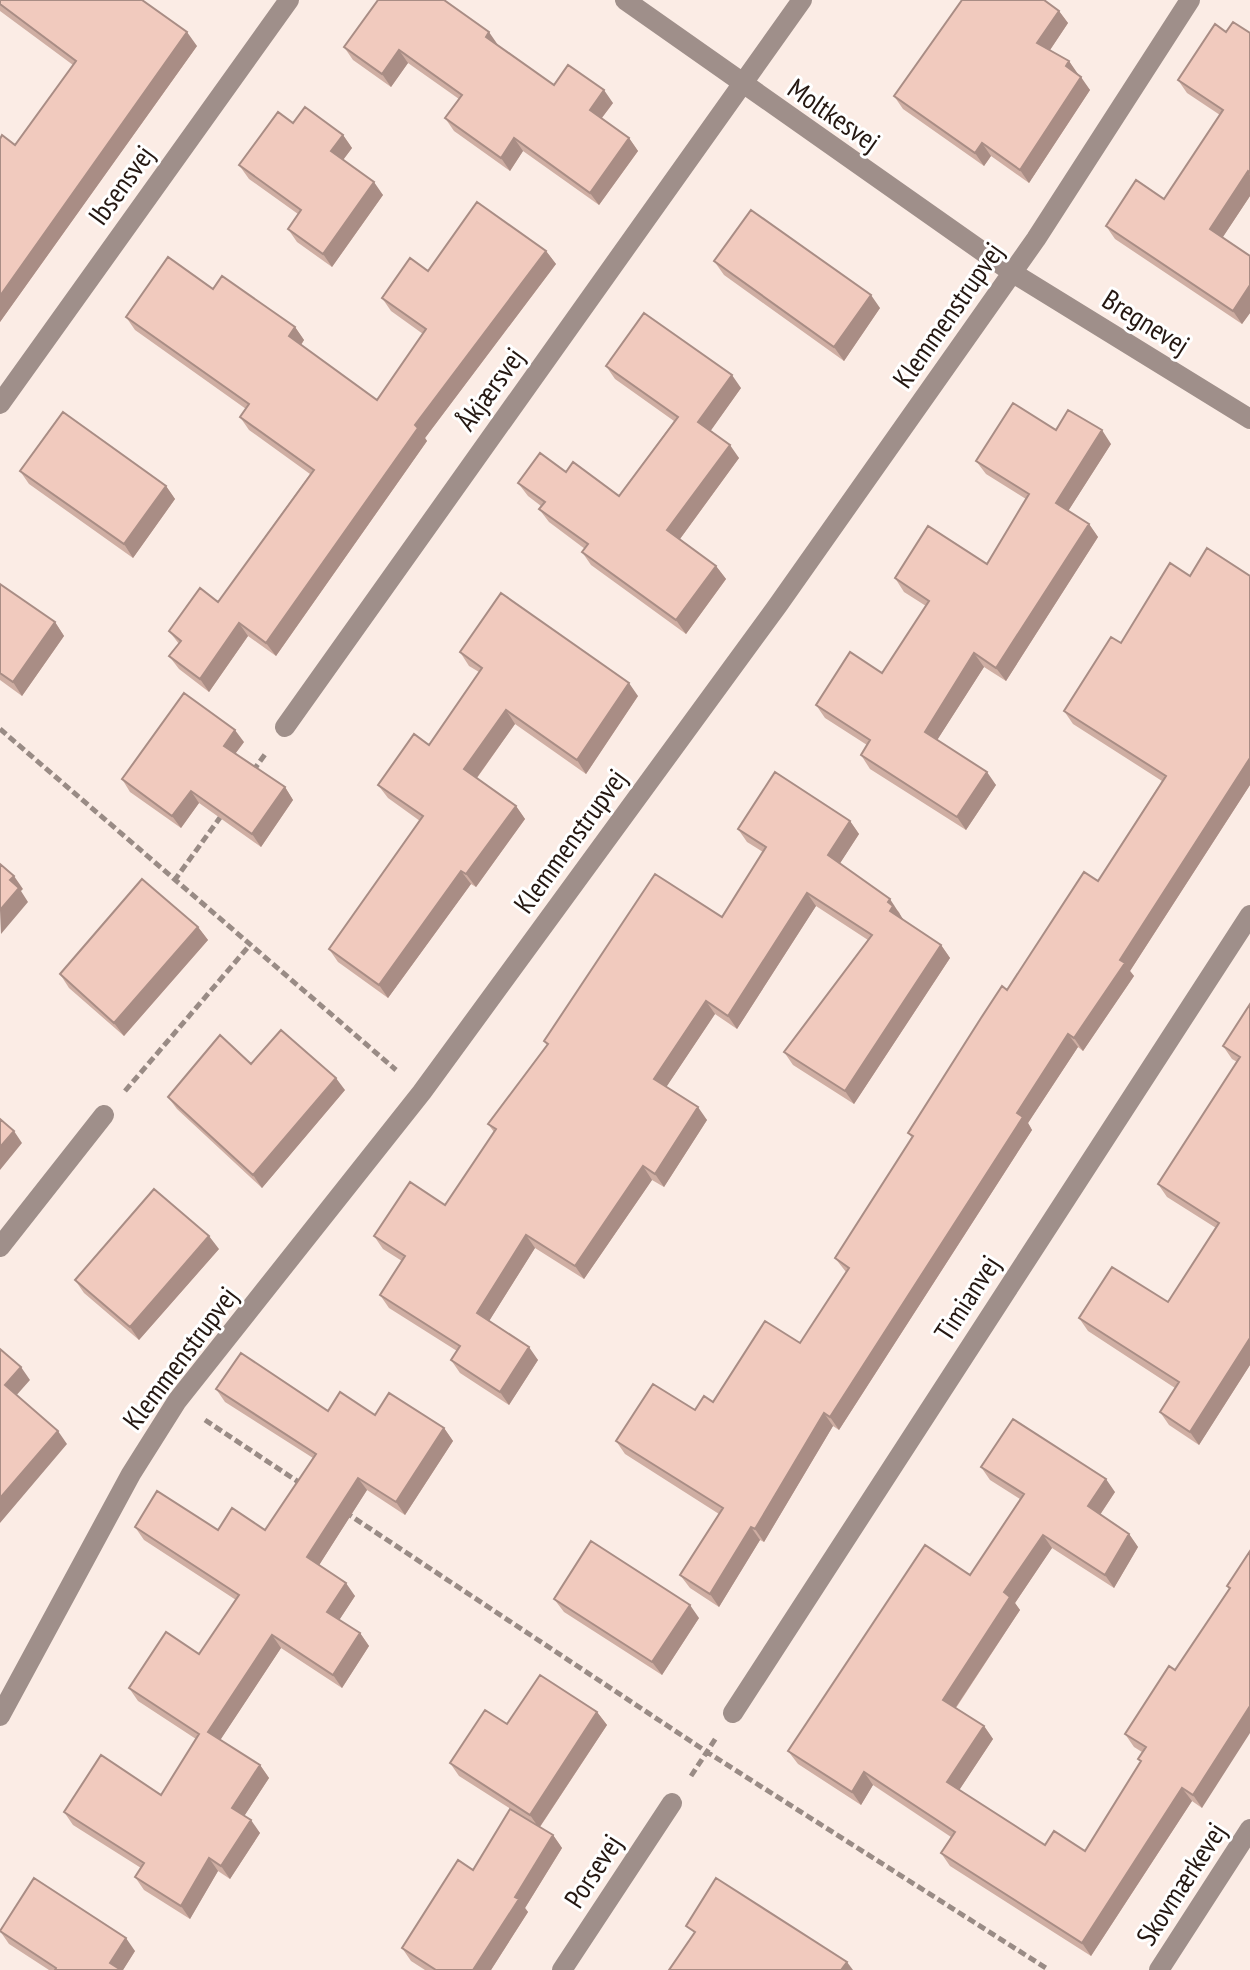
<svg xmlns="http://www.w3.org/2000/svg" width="1250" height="1970" font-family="'PT Sans Narrow',sans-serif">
<rect width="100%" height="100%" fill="#fbece5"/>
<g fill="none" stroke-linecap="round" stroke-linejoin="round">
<path stroke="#998b85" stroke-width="5" stroke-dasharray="8 4" stroke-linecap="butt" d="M0,729L396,1070
M253,771L266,753
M174,881L224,812
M125,1091L249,946
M205,1420L303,1485
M345,1512L707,1752L1049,1970
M691,1776L716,1738"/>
<path stroke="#9f8f8a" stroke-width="20" d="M625,0L1013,273L1250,419
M0,404L289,0
M285,727L802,0
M0,1247L104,1115
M733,1713L1250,915
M0,1716L131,1474L177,1401L422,1092L778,605L1036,239L1190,0
M562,1970L672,1803
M1159,1970L1250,1829"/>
</g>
<path fill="#cfaea3" d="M0,0L197,46L0,322V139L15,145L73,65L0,11Z
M1059,11L1068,23L1050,50L1069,61L1077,74L1090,90L1029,183L991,156L984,166L903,109L894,96Z
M1226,32L1250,33V196L1222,238L1250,256V313L1242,324L1115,239L1106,226L1164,199L1220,115L1187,93L1178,80Z
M498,45L554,85L613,103L601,119L629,138L638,151L599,205L523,151L510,171L454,131L445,118L459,99L408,63L391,87L353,60L344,47Z
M293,123L343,135L352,148L343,160L383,195L332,267L297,242L288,229L298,214L249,179L239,165Z
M546,251L556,264L425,438L427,441L276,656L248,636L209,692L179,669L169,656L179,644L169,631L218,602L310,474L249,430L240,417L246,409L135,330L126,317L213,289L295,327L304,340L301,345L377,400L423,334L391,311L382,298L428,271Z
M714,261L880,308L844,361L724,275Z
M606,366L741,388L710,431L739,458L680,539L716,566L726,579L686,634L591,565L582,552L585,549L549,522L539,509L541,506L528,496L518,483L566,472L619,496L674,421L615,379Z
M1056,430L1111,444L1068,511L1089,524L1098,537L1006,681L984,667L937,740L996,785L966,830L870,769L861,755L867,745L825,718L816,705L882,673L926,606L904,592L895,578L987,564L1026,499L986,474L976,461Z
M20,471L166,486L175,499L133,558L29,484Z
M1190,576H1250V785L1130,971L1134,976L1083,1051L1078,1047L1028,1123L1032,1130L839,1430L833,1426L764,1542L760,1540L719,1607L690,1588L680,1575L719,1514L625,1454L616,1441L695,1410L713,1402L800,1343L846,1272L835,1258L912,1138L908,1133L1007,990L1098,881L1162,781L1073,724L1064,711L1121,643Z
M0,584L55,622L64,636L22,696L0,680Z
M460,652L638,696L586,774L515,724L477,778L516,806L525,819L476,887L471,884L388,998L338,962L329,949L420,821L388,798L378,785L429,745L479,672L469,666Z
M244,742L235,754L285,787L293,800L261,847L199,803L181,828L130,792L122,779Z
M850,821L859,834L840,863L899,912L902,919L941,945L950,958L854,1104L793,1065L784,1052L868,940L816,906L737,1029L715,1014L666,1087L707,1120L664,1187L652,1180L584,1279L535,1248L489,1321L538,1360L509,1405L460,1373L451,1360L457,1351L389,1308L380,1295L402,1261L383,1249L374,1236L445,1205L494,1132L488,1124L547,1045L544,1041L722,917L763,852L747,842L738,829Z
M198,927L208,940L124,1036L69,988L60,974Z
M1250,1004V1365L1199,1445L1169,1425L1160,1412L1175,1388L1088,1331L1079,1318L1168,1302L1216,1228L1167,1197L1158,1184L1237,1062L1232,1059L1223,1046Z
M251,1064L345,1090L262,1188L177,1109L168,1097Z
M219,1249L139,1340L84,1293L75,1280Z
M216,1389L328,1411L375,1415L444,1428L453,1441L405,1515L367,1490L319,1565L355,1596L339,1620L360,1633L369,1646L342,1688L281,1648L220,1740L260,1765L269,1778L244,1816L260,1833L230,1879L218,1871L190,1919L144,1890L135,1877L141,1868L73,1825L64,1812L161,1795L196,1739L138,1701L129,1688L199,1654L236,1600L144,1540L135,1527L218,1530H265L313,1458L225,1402Z
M981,1467L1115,1492L1100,1515L1129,1534L1138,1547L1114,1588L1052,1548L1015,1603L1020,1610L956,1708L984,1726L993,1739L959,1790L1045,1845L1085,1851L1141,1763L1138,1759L1142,1752L1134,1747L1125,1734L1175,1670L1229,1589L1227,1586L1250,1551L1202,1808L1192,1801L1091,1956L950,1866L941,1853L951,1837L873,1785L861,1805L798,1764L788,1751L970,1575L1020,1499L990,1480Z
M554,1599L699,1618L662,1675L564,1612Z
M597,1712L607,1725L540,1827L553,1835L562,1848L525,1908L528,1912L491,1970H425L411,1961L402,1948L473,1870L517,1813L459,1776L450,1763L507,1724Z
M0,1931L135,1951L123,1970H49L9,1944Z"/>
<path fill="#a98d85" d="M1059,11L1068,23L1046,56L1037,43Z
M187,32L197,46L0,322V296Z
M489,32L498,45L486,37Z
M399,50L408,63L391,87L382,74Z
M1069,61L1078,74L1075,79L1066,66Z
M1081,77L1090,90L1029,183L1020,170Z
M604,90L613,103L598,123L590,110Z
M343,135L352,148L340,164L331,151Z
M514,138L523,151L510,171L501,158Z
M629,138L638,151L599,205L590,193Z
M982,143L991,156L984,166L975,153Z
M1248,171L1250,175V196L1219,243L1210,229Z
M374,182L383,195L332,267L323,254Z
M546,251L556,264L425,438L427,441L276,656L266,643L415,425Z
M1250,285V313L1242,324L1233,311Z
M871,295L880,308L844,361L834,347Z
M295,327L304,340L298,349L289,336Z
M732,375L741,388L707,436L698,422Z
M1102,430L1111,444L1065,516L1056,503Z
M730,445L739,458L677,543L667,530Z
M166,486L175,499L133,558L124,544Z
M1089,524L1098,537L1006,681L996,668Z
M716,566L726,579L686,634L676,620Z
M55,622L64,636L22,696L13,682Z
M239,623L248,636L209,692L200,679Z
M974,653L984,667L934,745L925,732Z
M629,683L638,696L586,774L577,760Z
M506,710L515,724L473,783L464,769Z
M235,730L244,742L232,758L224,746Z
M1250,758V785L1130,971L1134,976L1083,1051L1074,1038L1120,960Z
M987,772L996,785L966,830L957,817Z
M285,787L293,800L261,847L252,834Z
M191,791L199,803L181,828L172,816Z
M516,806L525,819L476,887L466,874Z
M850,821L859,834L837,868L828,855Z
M461,871L471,884L388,998L379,985Z
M14,876L23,889L21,891L28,902L1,934L0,910L10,880Z
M807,893L816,906L737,1029L728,1016Z
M890,899L903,919L899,924L890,911L888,902Z
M198,927L208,940L124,1036L114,1023Z
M941,945L950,958L854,1104L845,1091Z
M706,1001L715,1014L663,1092L654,1079Z
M1068,1034L1078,1047L1028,1123L1032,1130L839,1430L830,1417L1017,1113Z
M336,1078L345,1090L262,1188L253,1175Z
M698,1107L707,1120L664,1187L655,1174Z
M14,1131L22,1143L0,1170V1147Z
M643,1166L652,1180L584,1279L575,1266Z
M526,1235L535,1248L486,1326L477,1313Z
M209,1236L219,1249L139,1340L130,1327Z
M1250,1338V1365L1199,1445L1190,1432Z
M529,1347L538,1360L509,1405L500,1392Z
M21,1367L30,1380L14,1398L5,1385Z
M824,1413L833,1426L764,1542L755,1529Z
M444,1428L453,1441L405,1515L396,1502Z
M58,1431L67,1444L0,1523V1498Z
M358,1478L367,1490L316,1570L307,1557Z
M1106,1479L1115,1492L1097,1519L1088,1506Z
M751,1527L760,1540L719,1607L710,1594Z
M1129,1534L1138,1547L1114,1588L1105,1575Z
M1043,1535L1052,1548L1015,1603L1020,1610L952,1713L943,1700L1004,1592Z
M346,1583L355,1596L336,1625L327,1612Z
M690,1605L699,1618L662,1675L652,1662Z
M360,1633L369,1646L342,1688L333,1675Z
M272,1635L281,1648L217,1745L208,1732Z
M1250,1706V1733L1202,1808L1193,1795Z
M597,1712L607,1725L539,1828L530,1815Z
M984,1726L993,1739L956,1795L947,1782Z
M260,1765L269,1778L241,1821L232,1808Z
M864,1772L873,1785L861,1805L852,1792Z
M1182,1788L1192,1801L1091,1956L1082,1943Z
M251,1820L260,1833L230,1879L221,1866Z
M553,1835L562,1848L525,1908L528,1912L491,1970H473L515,1897Z
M209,1858L218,1871L190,1919L181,1906Z
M126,1938L135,1951L123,1970H115L110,1963Z
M847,1962L853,1970H841Z"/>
<path fill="#f1cabe" stroke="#a98d85" stroke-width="2" d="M0,0H142L187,32L0,296V139L2,135L15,145L76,61L0,4Z
M378,0H444L489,32L486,37L554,85L568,65L604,90L590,110L629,138L590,193L514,138L501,158L445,118L462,95L399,50L382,74L344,47Z
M962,0H1044L1059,11L1037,43L1069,61L1066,66L1081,77L1020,170L982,143L975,153L894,96Z
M1233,22L1250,33V173L1248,171L1210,229L1250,256V285L1233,311L1106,226L1136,180L1164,199L1223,110L1178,80L1215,24L1226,32Z
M305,107L343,135L331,151L374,182L323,254L288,229L301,210L239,165L278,112L293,123Z
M477,202L546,251L415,425L418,428L266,643L239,623L200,679L169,656L181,641L169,631L200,588L218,602L314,470L240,417L249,404L126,317L168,257L213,289L222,276L295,327L289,336L377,400L426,329L382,298L410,258L428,271Z
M751,210L871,295L834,347L714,261Z
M644,313L732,375L698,422L730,445L667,530L716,566L676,620L582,552L588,544L539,509L545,502L518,483L540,453L566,472L573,462L619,496L678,417L606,366Z
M1013,403L1056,430L1068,410L1102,430L1056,503L1089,524L996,668L974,653L925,732L987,772L957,817L861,755L870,740L816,705L850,652L882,673L929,601L895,578L928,526L987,564L1029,494L976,461Z
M63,412L166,486L124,544L20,471Z
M1207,548L1250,576V758L1120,960L1125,963L1074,1038L1068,1034L1017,1113L1023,1117L830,1417L824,1413L755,1529L751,1527L710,1594L680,1575L723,1508L616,1441L653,1384L695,1410L704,1396L713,1402L765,1321L800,1343L849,1268L835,1258L913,1136L908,1133L981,1018L1002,986L1007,990L1084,872L1098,881L1166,776L1064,711L1111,637L1121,643L1170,563L1190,576Z
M0,584L55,622L13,682L0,673Z
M501,593L629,683L577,760L506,710L464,769L516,806L466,874L461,871L379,985L329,949L423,816L378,785L414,734L429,745L482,668L460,652Z
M184,693L235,730L224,746L285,787L252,834L191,791L172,816L122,779Z
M775,772L850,821L828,855L890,899L888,902L893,906L890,911L941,945L845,1091L784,1052L872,935L807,893L728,1016L706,1001L654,1079L698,1107L655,1174L643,1166L575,1266L526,1235L477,1313L529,1347L500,1392L451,1360L460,1346L380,1295L405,1256L374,1236L410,1182L445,1205L496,1129L488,1124L548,1044L544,1041L655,874L722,917L766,847L738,829Z
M0,864L14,876L10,880L19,888L0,910Z
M142,879L198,927L114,1023L60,974Z
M1250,1004V1338L1190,1432L1160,1412L1179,1382L1079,1318L1112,1267L1168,1302L1219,1223L1158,1184L1240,1057L1223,1046Z
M281,1030L336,1078L253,1175L168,1097L220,1035L251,1064Z
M0,1119L14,1131L0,1147Z
M154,1189L209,1236L130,1327L75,1280Z
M0,1349L21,1367L5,1385L58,1431L0,1498Z
M241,1353L328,1411L340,1392L375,1415L389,1393L444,1428L396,1502L358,1478L307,1557L346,1583L327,1612L360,1633L333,1675L272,1635L208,1732L260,1765L232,1808L251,1820L221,1866L209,1858L181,1906L135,1877L144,1863L64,1812L101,1755L161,1795L199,1734L129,1688L166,1632L199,1654L239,1595L135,1527L157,1491L218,1530L232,1508L265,1530L316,1454L216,1389Z
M1013,1419L1106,1479L1088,1506L1129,1534L1105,1575L1043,1535L1004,1592L1010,1597L943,1700L984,1726L947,1782L1045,1845L1054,1831L1085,1851L1141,1761L1138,1759L1146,1747L1125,1734L1169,1666L1175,1670L1230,1588L1227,1586L1250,1551V1706L1193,1795L1182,1788L1082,1943L941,1853L955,1832L864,1772L852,1792L788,1751L925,1545L970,1575L1024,1494L981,1467Z
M591,1541L690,1605L652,1662L554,1599Z
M540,1675L597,1712L530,1815L450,1763L485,1710L507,1724Z
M510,1809L553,1835L515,1897L519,1899L473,1970H436L402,1948L458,1860L473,1870Z
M34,1878L126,1938L110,1963L121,1970H55L56,1968L0,1931Z
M716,1878L847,1962L841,1970H669L695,1932L686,1926Z"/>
<g text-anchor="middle" stroke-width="6" stroke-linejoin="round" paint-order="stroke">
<g font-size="28" fill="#241711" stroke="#fff">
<text transform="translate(834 115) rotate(35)" y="10">Moltkesvej</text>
<text transform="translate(121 185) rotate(-54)" y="10">Ibsensvej</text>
<text transform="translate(948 315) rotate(-55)" y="10">Klemmenstrupvej</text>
<text transform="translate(1146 322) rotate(32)" y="10">Bregnevej</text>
<text transform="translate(490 389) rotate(-54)" y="10">Åkjærsvej</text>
<text transform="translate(570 841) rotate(-54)" y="10">Klemmenstrupvej</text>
<text transform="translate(967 1298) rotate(-57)" y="10">Timianvej</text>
<text transform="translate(180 1358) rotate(-53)" y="10">Klemmenstrupvej</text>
<text transform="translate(593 1871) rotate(-57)" y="10">Porsevej</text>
<text transform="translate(1181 1884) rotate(-57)" y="10">Skovmærkevej</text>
</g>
</g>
</svg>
